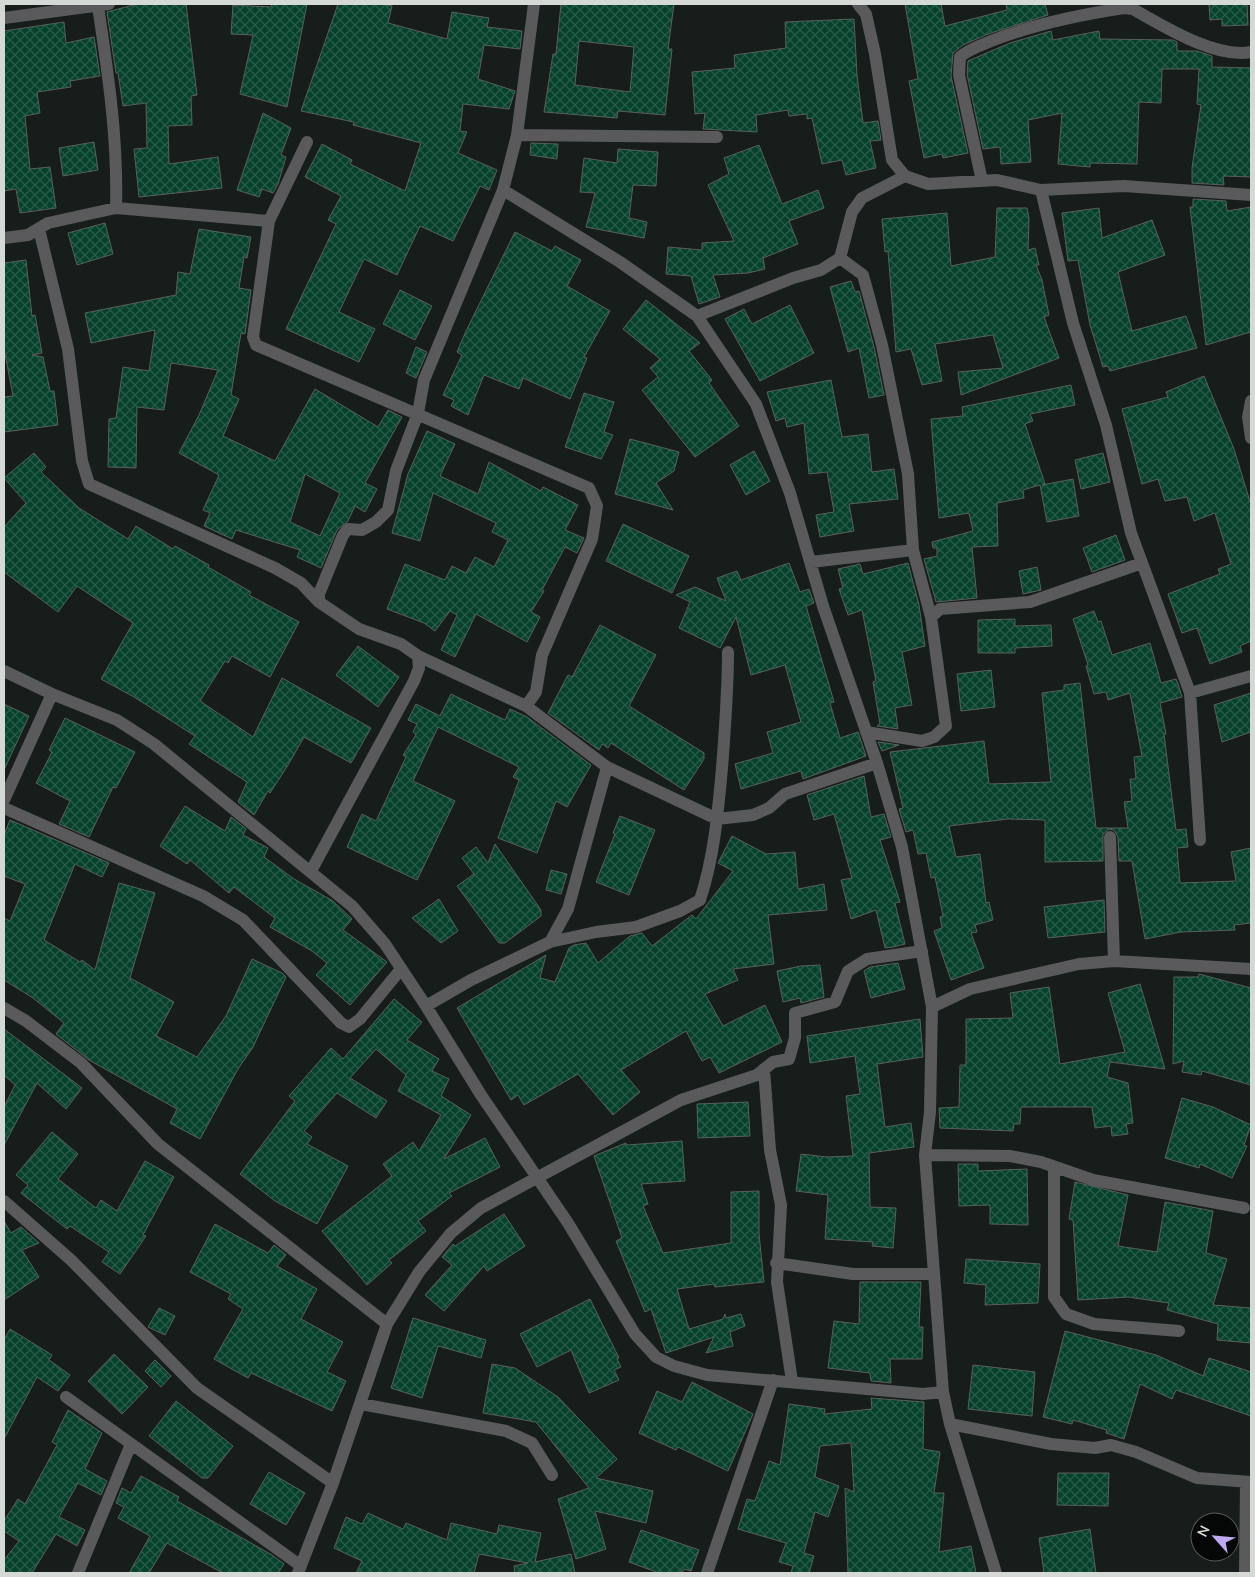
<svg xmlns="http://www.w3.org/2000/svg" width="1255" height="1577" font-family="'Nunito Sans',sans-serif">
<defs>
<pattern id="building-cross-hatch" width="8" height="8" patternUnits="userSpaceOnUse" patternTransform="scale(1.25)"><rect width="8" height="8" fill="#06422b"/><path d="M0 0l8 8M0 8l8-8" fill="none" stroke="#295d49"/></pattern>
</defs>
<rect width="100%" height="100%" fill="#171d1a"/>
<path fill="url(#building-cross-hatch)" stroke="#58605b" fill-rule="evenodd" d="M137,4H186L197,95L191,96L192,125L168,126L169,164L218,157L222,188L139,197L134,149L147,148L146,103L123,106L118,73H116L107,12Z
M272,4H307L287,107L240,94L253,35L231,34L233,5L271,7Z
M338,4H382L392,6L388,23L447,39L452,12L489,18L487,27L522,31L520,49L484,45L478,79L515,91L509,109L463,104L460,131L467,132L458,153L497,170L489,190L480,186L453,241L420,226L397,275L364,259L339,312L375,329L359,362L286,329L336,224L328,220L341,196L305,177L322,144L352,160L350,164L405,191L421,143L353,125L354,122L301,111Z
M561,4H674L668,49H672L665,115L618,111L617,118L544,112L553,54H556ZM579,41L634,47L630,92L575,85Z
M905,4H941L945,26L1007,10L1006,4H1045L1048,15L988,34L963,45L953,53L951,76L968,153L943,158L942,154L924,158L909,81L918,79Z
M1209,4H1247L1248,25L1222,26V19L1210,20Z
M854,19L857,75L863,123L878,121L881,140L870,141L876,168L846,175L842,160L822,164L812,118L807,119V114L789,116L788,110L756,115L757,132L703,129L705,113L695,114L692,72L735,68L734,55L786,48L785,22Z
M64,22L66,43L94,37L100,76L70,81L71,87L37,92L40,113L25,116L30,169L50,167L56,208L20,213L16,189L4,191V31Z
M1051,31L1053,40L1099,31L1100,39L1173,40L1177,42V51H1197L1212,56V67L1251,68V177L1223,176L1224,185L1192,183V168L1201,105L1197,104L1199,69H1162L1161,103L1139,102L1137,164L1090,163V167L1058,164L1062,113L1028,120L1031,162L1001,164L1000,147L983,149L967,74L968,61L1010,43Z
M263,113L291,128L281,155L286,157L278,184L273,193L262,189L259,197L237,190Z
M94,142L98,170L63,176L59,148Z
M531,143L558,144L557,159L530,155Z
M759,145L782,204L818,190L824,208L789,221L798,244L763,258L765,269L748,273L713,275L720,297L699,304L691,276L666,274L668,247L702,250V243L734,241L708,185L729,174L724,158Z
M618,149L658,152L656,186L633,185L629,218L647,222L644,238L586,227L595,193L580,192L584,158L617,163Z
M1193,199L1226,201L1227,211L1251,207V332L1206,345L1190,207H1193Z
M997,208H1027L1029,218L1028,250L1035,248L1039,265H1036L1042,280L1049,315L1044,317L1059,358L961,395L958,372L1003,368L993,335L935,344L942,381L922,385L911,349L896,352L888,251L885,252L882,219L947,213L951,266L995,257Z
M1099,208L1102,238L1152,220L1165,255L1118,272L1132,331L1186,316L1197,348L1110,371L1108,366L1103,367L1090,325L1078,260L1068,261L1062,213Z
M105,223L113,254L77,265L68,233Z
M199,229L251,237L247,258L244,257L239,288L251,290L245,334L241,333L231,395L239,399L223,436L275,461L315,389L378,427L388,410L402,417L365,483L377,489L365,512L355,506L348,521L337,530L321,568L297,557L300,550L236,530L232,539L204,526L210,513L203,510L219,475L179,453L199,415L218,370L171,363L164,410L137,407L136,468L108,467L109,419L116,418L123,367L149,371L155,330L91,343L85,313L176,295L178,272L190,274ZM305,474L340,493L320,536L290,522Z
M515,232L552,251L555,246L581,260L567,286L610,311L584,357L587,358L570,399L523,378L519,389L484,375L468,415L451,406L454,400L443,395L462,355L457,352L466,331Z
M26,260L32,316L35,315L42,353L32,355L43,357L50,391H54L58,425L4,432V397L13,396L4,348V263Z
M851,281L855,292L859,291L874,347L884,395L869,398L859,348L848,352L830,287Z
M400,290L432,306L415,340L383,324Z
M646,300L700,343L689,351L712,380L709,383L739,426L695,457L642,390L658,377L650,368L660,359L623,329Z
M790,305L814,353L760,381L725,319L744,309L752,324Z
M416,347L427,352L416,378L406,373Z
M1204,376L1234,449L1251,505V641L1240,646L1242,652L1210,664L1197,628L1182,633L1168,594L1220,574L1218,569L1231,564L1215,513L1194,521L1187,497L1165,501L1158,479L1142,484L1122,409L1168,397L1166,392Z
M831,380L842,437L868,434L872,472L894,469L898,499L849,504L854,531L820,537L816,515L834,512L827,472L809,474L804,423L787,427L785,418L776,421L767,392Z
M1071,385L1075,405L1030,414L1033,421L1025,424L1045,484L1042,485L1073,479L1079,516L1047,522L1040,485L1023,490L1024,498L997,503L998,546L972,547L977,598L936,602L924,559L937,556V548H933L932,542L973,531L969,513L939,518L931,419L963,416L962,407Z
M584,393L614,402L604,432L613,435L601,459L565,447Z
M427,431L455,444L440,476L478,494L489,462L541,491L543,487L578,505L565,530L584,538L577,553L565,547L542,590L544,591L531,612L540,617L527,642L476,614L455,657L441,650L457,615L450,611L435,631L424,623L387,609L405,564L445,580L452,566L466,573L475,557L494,567L508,540L492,532L496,523L433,493L420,541L392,533L408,474Z
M630,439L679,452L674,471L656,483L673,510L615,494Z
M754,451L770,481L746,495L730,465Z
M34,453L46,467L41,472L79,508L128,539L136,526L173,549L175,546L209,565L208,567L251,592L249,595L299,622L270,677L232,656L228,663L225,661L200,701L253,737L282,678L371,728L351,763L304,737L288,765L270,793L268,791L254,815L238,802L247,782L189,744L195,736L134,697L101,679L133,623L77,586L58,612L4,572V527L26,503L4,478Z
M1103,453L1110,482L1081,489L1075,460Z
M623,524L689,556L672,593L606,561Z
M1116,535L1125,560L1092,572L1083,548Z
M789,563L800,592L809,589L814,603L806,606L834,702L830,703L840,738L858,732L866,756L803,779L801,771L741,789L735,764L773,753L767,732L801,722L785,665L751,675L736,617L720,648L679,628L690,602L676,595L695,587L726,601L717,578L737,571L741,580Z
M908,563L919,605L925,646L902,652L912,705L895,708L898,729L877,726L880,724L873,682L876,681L862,610L848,615L839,589L843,588L838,569L860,564L863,574Z
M1037,567L1041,590L1023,594L1019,571Z
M1094,611L1098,622L1101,621L1112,655L1150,643L1161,683L1176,679L1178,684L1182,697L1160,703L1166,734H1164L1176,830L1186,829L1188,847L1177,848L1180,883L1236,881L1231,852L1251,848V923L1234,925L1235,930L1181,932L1145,939L1132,861H1119L1118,837L1114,830L1109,829L1103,834V861L1045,862V820L1008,819L949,826L956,857L980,854L986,903L989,902L993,920L975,925L977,932L971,933L984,968L951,980L934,931L942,928L940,917L943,916L935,877L931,878L926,853L918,854L913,830L906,832L899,809L903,808L890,752L984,741L989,784L1051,782L1042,693L1064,690V685L1080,683L1096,828H1128L1124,802L1132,801L1130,779H1136L1134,757L1142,756L1130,693L1108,700L1106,692L1094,694L1086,666L1088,665L1073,619Z
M1015,619V626L1051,625L1052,646L1015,648V653H978V620Z
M600,625L656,655L629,706L704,753V759L684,790L611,743L608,748L602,744L599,750L548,713L568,675L572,677Z
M358,646L399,677L378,707L336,675Z
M991,670L995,707L961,711L957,674Z
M1251,693V732L1222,742L1214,705Z
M451,694L505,720L510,709L527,717L591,765L567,807L556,801L537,853L498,838L519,780L513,777L519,767L438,727L413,781L455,801L417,880L347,847L362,814L376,821L406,757L403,755L416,735L413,732L417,724L408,720L416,704L440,716Z
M4,704L29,716L4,770Z
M65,718L135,752L116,788L113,787L89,837L59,824L70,801L36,783L52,752L49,750Z
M878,742L899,745L882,751Z
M864,776L871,817L884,814L891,837L880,840L900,902L895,903L905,944L893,947L885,948L876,910L851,919L841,880L852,878L834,814L814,820L807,795Z
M185,806L225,831L231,817L246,829L243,835L268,848L264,857L294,879L333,901L352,919L343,930L387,962L350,1005L316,975L327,963L312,951L270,927L275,918L234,887L229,893L190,860L187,864L160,846Z
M620,816L655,830L629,895L596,882L615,834L613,833Z
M10,820L109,863L102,877L75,864L44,940L80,962L82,960L95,970L119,883L155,893L130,978L174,1002L156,1036L197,1057L226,1016L252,959L282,973L286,977L253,1047L238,1069L200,1139L170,1123L177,1109L89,1060L56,1034L64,1023L33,998L4,980V918L10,921L25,884L4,876V835Z
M732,836L766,854L795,852L798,889L824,884L827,910L768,915L774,964L733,969L738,980L705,994L723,1026L765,1005L782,1042L719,1073L710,1057L702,1061L686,1031L621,1070L640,1092L613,1115L578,1074L524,1105L518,1095L511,1100L457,1008L546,955L540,978L555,982L569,948L574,945L586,943L598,963L630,936L642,933L652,946L692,915L696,919L733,871L718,863Z
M495,844L541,910V916L505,943H499L457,886L474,874L462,858L476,847L488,863Z
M551,870L567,874L561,894L546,890Z
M439,899L458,931L441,943L412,918Z
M1104,900L1105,932L1048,938L1044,907Z
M898,963L905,989L871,998L864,971L870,967Z
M820,965L824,997L801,1003L800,998L783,1002L777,971L801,966Z
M1199,974L1251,988V1085L1202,1071L1201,1075L1182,1072L1184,1061L1173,1064L1174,977H1198Z
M1140,984L1165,1069L1110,1062L1107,1077L1128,1083L1133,1123L1126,1124L1128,1134L1112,1136L1111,1126L1095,1128L1092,1107H1021L1020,1124H1014L1013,1131L940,1128L939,1108L959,1107L960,1065H966V1019L1013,1018L1010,993L1049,987L1060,1064L1125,1052L1108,993Z
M394,999L422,1022L407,1040L439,1059L432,1071L449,1079L441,1096L471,1115L444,1159L485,1138L500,1167L449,1193L452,1196L418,1221L426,1231L389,1260L392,1263L367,1285L322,1231L392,1176L383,1164L413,1142L419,1151L441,1115L398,1091L406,1075L376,1049L350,1078L387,1101L376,1118L337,1093L304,1131L312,1137L307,1144L348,1166L317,1224L275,1201L240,1174L295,1101L289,1096L331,1048L343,1059Z
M920,1019L923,1057L877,1064L885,1127L911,1123L914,1147L869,1153L870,1207L896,1208L893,1248L872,1246L873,1242L825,1239L828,1195L796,1191L801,1154L827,1157L853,1156L846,1096L860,1094L855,1056L810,1063L807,1036Z
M4,1029L82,1088L66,1109L37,1083L4,1145V1107L15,1085L4,1075Z
M1182,1098L1213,1107L1251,1125L1244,1145L1247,1146L1232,1178L1200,1164L1199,1168L1165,1158Z
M748,1102L750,1136L698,1138L697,1104Z
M52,1132L78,1154L58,1179L96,1208L101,1200L117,1211L145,1161L174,1177L143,1235L146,1236L120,1274L102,1262L109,1252L70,1226L67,1229L21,1193L28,1185L16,1175Z
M682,1141L685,1181L641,1184L648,1204L643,1206L663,1253L731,1243V1192L759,1191V1234L764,1282L715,1287L714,1284L677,1289L689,1329L723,1319L725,1314L726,1318L741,1314L745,1326L730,1332L733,1346L706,1353L714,1337L666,1353L651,1309L645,1312L616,1241L622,1238L594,1156L626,1143L627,1145Z
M958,1164H978V1171L1027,1169L1028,1225L990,1224V1205L959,1206Z
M1075,1182L1128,1195L1118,1246L1157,1252L1165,1202L1213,1211L1206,1253L1227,1259L1213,1305L1251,1308V1343L1217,1340L1218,1324L1167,1310L1169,1303L1128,1297L1078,1300L1073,1220L1069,1219Z
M504,1214L525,1246L487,1271L484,1266L444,1311L425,1295L452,1265L442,1257L453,1244L455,1246Z
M4,1221L11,1233L21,1227L39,1243L22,1250L39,1277L4,1300Z
M215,1224L268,1253L274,1245L286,1255L277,1266L317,1289L301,1319L343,1342L327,1372L346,1381L332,1411L251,1373L248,1378L214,1359L243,1309L228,1299L231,1294L190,1272Z
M966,1259L1040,1264L1038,1303L985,1305L986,1285L964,1283Z
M860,1282H921L919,1327H923L922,1359H890L891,1383L871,1381L870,1373L828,1368L834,1321L859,1324Z
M590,1299L619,1358L617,1359L621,1367L614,1370L619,1380L589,1393L571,1350L537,1367L520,1334Z
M159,1308L175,1316L165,1335L148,1327Z
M413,1318L486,1340L481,1358L438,1346L422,1398L391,1388Z
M10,1329L52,1355L49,1360L70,1375L58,1391L37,1377L4,1439V1340Z
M1065,1331L1156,1355L1203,1376L1209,1358L1251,1372V1416L1176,1390L1172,1399L1140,1384L1124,1439L1106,1433L1107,1430L1073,1420L1072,1424L1043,1417Z
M114,1354L148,1387L122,1414L88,1381Z
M155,1360L171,1376L161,1387L145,1371Z
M492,1364L515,1368L558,1397L617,1459L596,1478L653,1491L646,1523L595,1511L606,1549L576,1559L558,1499L589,1488L536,1422L483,1413Z
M973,1365L1035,1372L1032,1416L968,1409Z
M692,1382L753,1414L728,1471L678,1447L676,1450L639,1433L657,1391L682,1402Z
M871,1398L924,1402L923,1449L940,1452L934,1493H944L939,1552L971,1546L976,1573H848L845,1488L854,1492L851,1443L820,1446L815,1477L839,1486L828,1517L815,1512L804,1553L814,1556L809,1573H791L793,1566L779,1562L786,1543L738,1529L747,1499L755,1501L769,1461L780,1465L789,1404L825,1409L824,1414L872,1409Z
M176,1401L233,1446L208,1478H202L149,1436Z
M68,1410L102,1433L85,1469L107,1481L101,1495L78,1483L59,1517L85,1530L77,1546L56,1534L32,1573H4V1560L19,1541L4,1531V1521L18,1499L25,1504L57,1445L52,1442Z
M269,1472L305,1493L286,1525L250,1504Z
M1058,1473H1109L1108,1506L1057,1505Z
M141,1476L179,1497L177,1501L272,1555L284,1564L278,1573H223L167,1543L149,1573H129L150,1536L118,1518L124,1507L116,1503L122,1488L131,1493Z
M368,1513L403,1529L406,1523L447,1540L451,1523L497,1534L499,1525L541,1533L535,1562L571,1554L575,1573H515L514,1566L528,1563L479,1554L474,1573H356L362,1561L334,1548L346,1517L362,1524Z
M1090,1529L1096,1573H1044L1039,1538Z
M641,1530L699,1550L691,1571L684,1569L682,1573H659L629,1562Z"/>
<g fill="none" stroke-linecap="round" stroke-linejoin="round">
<path stroke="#5a595c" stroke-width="12" d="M858,4L866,14L875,54L892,160L905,176L928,184L997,180L1041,190L1124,186L1251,195
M98,6C108,73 118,139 116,208
M4,18L109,4
M517,135L717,137
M307,142L269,221L253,337L256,345L589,488L597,506L592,539L542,655L536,692L526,706
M982,181L959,75L960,57C969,49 980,46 991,41C1034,24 1078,15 1124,8L1133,9C1163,26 1216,59 1251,52
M503,190L620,262L697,316L756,404L790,493L823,606L877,763L902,847L932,1007L930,1112L925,1155L943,1392L950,1424L996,1573
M1041,190L1073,323L1106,425L1131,533L1190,693L1200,840
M39,229L68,349L82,461L89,484L275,568L301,583L319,602L359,629L401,644L418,656L526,706L607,767L717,819L753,815L769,808L785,794L877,763
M4,238L28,235L48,223L116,208L269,221
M840,258L863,275L882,345L908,474L913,550L931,617L946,726L934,737L922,741L866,732
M697,316L793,278L821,270L840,258L852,212L862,198L905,176
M1251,401L1248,417L1251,438
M811,562L913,550
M319,602V594L343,535L348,529L362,530L376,522L388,510L396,471L418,413L424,380L503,190L517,135L534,4
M931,617L940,609L1030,602L1142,563
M4,671L52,694L117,720L154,744L352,906L385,944L426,1006L481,1095L568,1223L635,1334L656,1357L674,1366L707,1375L923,1394L943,1392
M1190,693L1251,676
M4,800L52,694
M4,808L203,896L243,920L341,1023L349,1027L360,1019L401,969
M1110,837L1114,961
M311,871L414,681L419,668L418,656
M550,942L568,909L607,767
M426,1006L471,980L550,942L596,932L636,927L680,911L700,900C714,858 718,812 722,768C725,729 728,691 728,652
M932,1007L970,989L1079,964L1114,961L1251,969
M4,1008L26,1021L81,1063L158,1144L387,1324
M764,1069L770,1150L781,1205L777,1282L792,1381
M925,1155L1010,1156L1041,1162L1093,1180L1244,1208
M1054,1167V1297L1066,1314L1094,1324L1179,1331
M4,1201L71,1260L197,1388L333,1483
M776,1263L853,1274H933
M66,1397L301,1566
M361,1404L506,1431L532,1443L552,1475
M950,1424L1051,1444L1095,1448L1111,1445L1136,1452L1197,1478L1251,1482
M78,1573L131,1444
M298,1573L333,1483L387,1324L419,1272L451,1233L481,1208L681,1100L757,1075L773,1062L789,1059L795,1038V1013L835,1002L848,971L867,959L922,951
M707,1573L773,1380
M1245,1573L1246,1483"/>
</g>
<rect width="1255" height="1577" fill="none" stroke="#d5d9d6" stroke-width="10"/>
<g transform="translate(1215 1537) rotate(297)"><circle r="24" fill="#050706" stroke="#585b59"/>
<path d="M0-4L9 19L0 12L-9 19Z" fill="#c1a8f3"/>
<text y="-8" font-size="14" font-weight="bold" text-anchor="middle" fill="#d5d9d6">N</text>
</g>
</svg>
